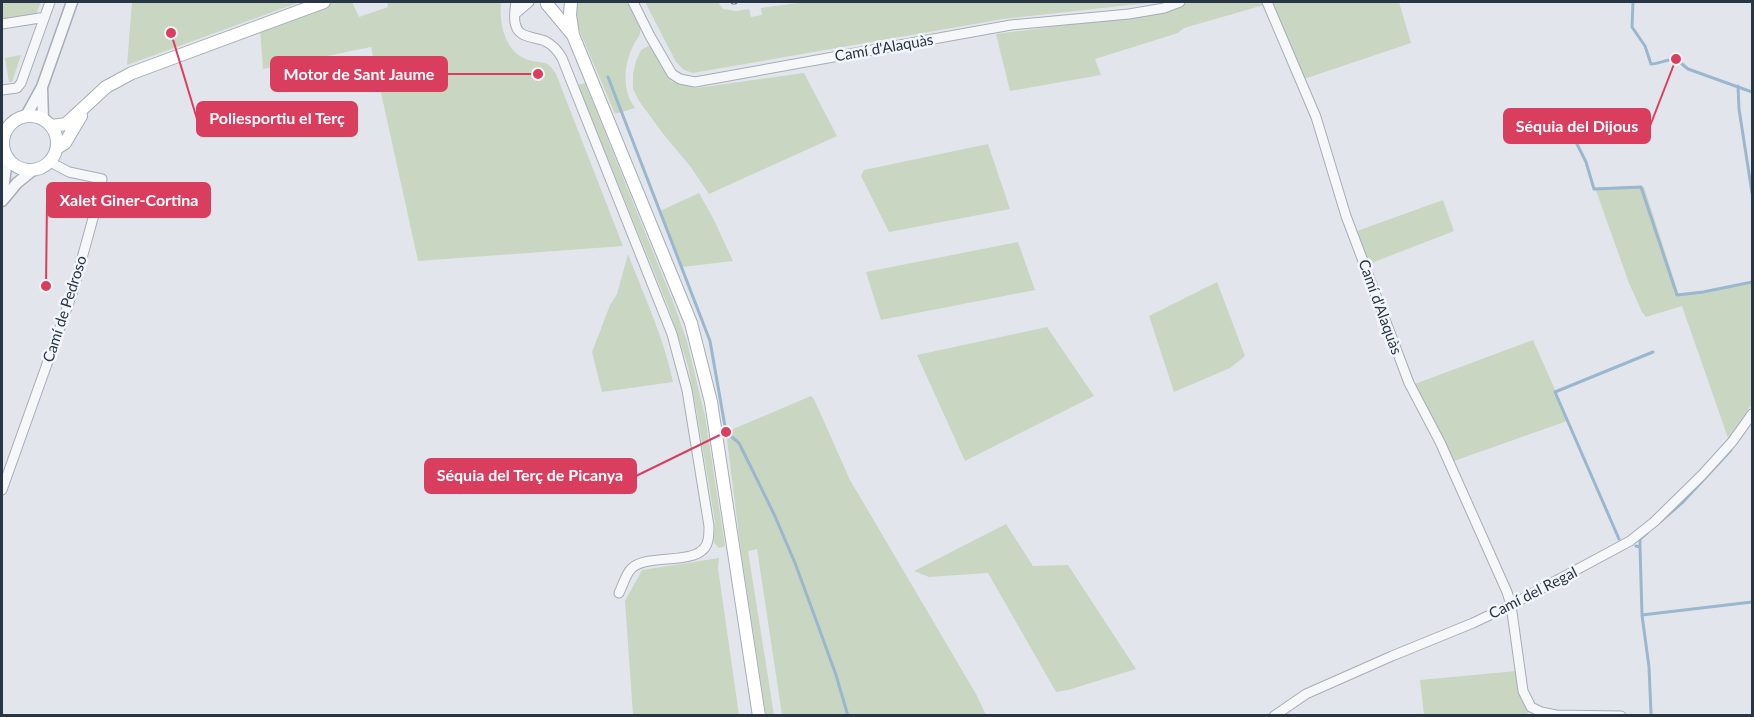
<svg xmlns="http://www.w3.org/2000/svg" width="1754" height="717" font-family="Lato,sans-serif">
<rect width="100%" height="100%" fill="#e2e6ec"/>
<path fill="#c9d6c2" d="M2,2H41L36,14L2,19Z
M132,2H300L127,65Z
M332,2H352L359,17L388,7L387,2H501C499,25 505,55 532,61C546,64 547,60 556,74L623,246L418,261L371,47L263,69L260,29Z
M579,2H626C632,8 639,18 640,27C642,34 637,38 634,44C624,64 621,89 635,108L615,114L575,20L576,7Z
M645,2H718L723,9L736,11L749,9L751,17L762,15L761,8L806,2H1158L1003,19L693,73L684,70L676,62Z
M1187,2H1262L1264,5L1184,28L1178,33L1095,59L1101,75L1010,91L996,34L1164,12Z
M1272,2H1399L1411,43L1304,79Z
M650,45L671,81L696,88L804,73L837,136L709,194L690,166L664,135L639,101L633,89V74L636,61L641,50Z
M21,55L12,82H9L5,58Z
M585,83L672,299L687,341L705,416L725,546L719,548L714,543L715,522L696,408L688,366L669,309L578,85Z
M988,144L1010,209L889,232L861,176L864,170Z
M1644,187L1679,295L1710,292L1752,281V404L1728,438L1682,306L1646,317L1642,312L1629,283L1595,188Z
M699,193L713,218L733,261L682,267L660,211Z
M1443,200L1454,231L1369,264L1357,231Z
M1018,242L1035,290L881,320L866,272Z
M628,254C644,296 664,338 673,382L602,392L592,352L610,305L617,294Z
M1217,282L1245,356L1230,368L1174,392L1149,316Z
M1047,327L1094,396L965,461L917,355Z
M1533,340L1556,392L1567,421L1454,461L1415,384Z
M811,396L814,399L850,480L976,694L986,715H782L757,549L748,551L774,715H766L741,551L726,432Z
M1006,524L1033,566L1068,565L1136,669L1068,690L1056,692L988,573L929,577L914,571Z
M719,558L718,568L739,715H633L625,601L642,570Z
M1516,671L1522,700L1529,713L1519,716L1424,715L1420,680Z"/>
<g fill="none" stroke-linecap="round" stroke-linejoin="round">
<path stroke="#9ab7ce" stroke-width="3" d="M1633,2L1632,27L1645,46L1651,64C1659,64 1667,59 1676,59L1688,69L1752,92
M608,77L710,341L726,432L739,443L774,514L795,563L812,609L836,675L848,716
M1738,86L1739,109L1752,193
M1563,110L1572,134L1586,162L1594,189L1641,187L1677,295L1703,292L1752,282
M1661,521L1683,502L1731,450
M1619,539L1555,392L1653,352
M1636,546L1640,547L1642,615L1649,667L1651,713
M1640,547V539L1647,533
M1642,615L1752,602"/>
<defs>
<path id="minor" d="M516,2C515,9 513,19 516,26C519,38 536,37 545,41C553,45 558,51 562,58L672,334L687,390L709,526C709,530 709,536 708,540C703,568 650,552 632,568C626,573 623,585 619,593
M633,2L650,36L672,74L680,79L695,82L1011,25L1129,14L1164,8L1180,2
M1267,2L1316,117L1346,216L1409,383L1440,442L1507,592L1511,605L1523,691L1531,707L1541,712L1556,715L1621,716
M515,14L529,2
M2,24L40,18H44
M2,90L17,88L21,83L50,2
M2,490L73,291L98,200L102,179L69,172L50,162
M1274,716L1306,694L1392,656L1473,623L1511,605L1630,541L1654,522L1702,475L1732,442L1752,414"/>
<path id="tertiary" d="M42,88L43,119
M26,116L42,87L72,2
M2,198L7,159
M2,201L17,183L33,170"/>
<path id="secondary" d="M571,2L570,15L573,35L691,323L711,402L759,716
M547,4L572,34
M3 143a27 27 0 1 1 54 0a27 27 0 1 1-54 0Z
M52,126L66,124L106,87L132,73L324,2
M57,148L65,143L81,116"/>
</defs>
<use href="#minor" stroke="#a6adb7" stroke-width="11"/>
<use href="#tertiary" stroke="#a6adb7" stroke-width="13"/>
<use href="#secondary" stroke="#a6adb7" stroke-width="14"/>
<use href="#minor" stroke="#f5f7f9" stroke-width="9"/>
<use href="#tertiary" stroke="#f5f7f9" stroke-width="10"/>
<use href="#secondary" stroke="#fff" stroke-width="12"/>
<defs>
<path id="rail" d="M733,2H735"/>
</defs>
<use href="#rail" stroke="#7a8797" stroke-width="5"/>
<use href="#rail" stroke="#f2f5f9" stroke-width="3" stroke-dasharray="9" stroke-linecap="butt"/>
</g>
<g text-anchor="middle" stroke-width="5" stroke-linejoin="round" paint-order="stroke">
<g font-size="15" fill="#283545" stroke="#f2f5f9">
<text transform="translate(884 48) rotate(-10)" y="5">Camí d'Alaquàs</text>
<text transform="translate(1380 307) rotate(70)" y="5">Camí d'Alaquàs</text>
<text transform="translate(65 309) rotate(-72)" y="5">Camí de Pedroso</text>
<text transform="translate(1533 593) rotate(-27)" y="5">Camí del Regal</text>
</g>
</g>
<path fill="none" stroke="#da3e5f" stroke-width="2" d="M538 74L447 74M171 33L197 119M1676 59L1650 126M46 286L47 200M726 432L636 476"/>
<g fill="#da3e5f" stroke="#f2f5f9" stroke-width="2">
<circle cx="538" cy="74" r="6"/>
<circle cx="171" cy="33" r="6"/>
<circle cx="1676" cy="59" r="6"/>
<circle cx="46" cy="286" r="6"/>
<circle cx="726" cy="432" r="6"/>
</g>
<g fill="#da3e5f" stroke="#da3e5f" stroke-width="2">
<rect x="271" y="57" width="176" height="34" rx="6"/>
<rect x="197" y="102" width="160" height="34" rx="6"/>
<rect x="1504" y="109" width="146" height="34" rx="6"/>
<rect x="47" y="183" width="163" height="34" rx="6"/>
<rect x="425" y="459" width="211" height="34" rx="6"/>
</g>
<g font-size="16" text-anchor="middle" font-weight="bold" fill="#fff">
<text x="359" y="80">Motor de Sant Jaume</text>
<text x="277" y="124">Poliesportiu el Terç</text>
<text x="1577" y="132">Séquia del Dijous</text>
<text x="129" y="206">Xalet Giner-Cortina</text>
<text x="530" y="481">Séquia del Terç de Picanya</text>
</g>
<rect width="1754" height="717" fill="none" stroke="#283545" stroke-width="6"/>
</svg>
